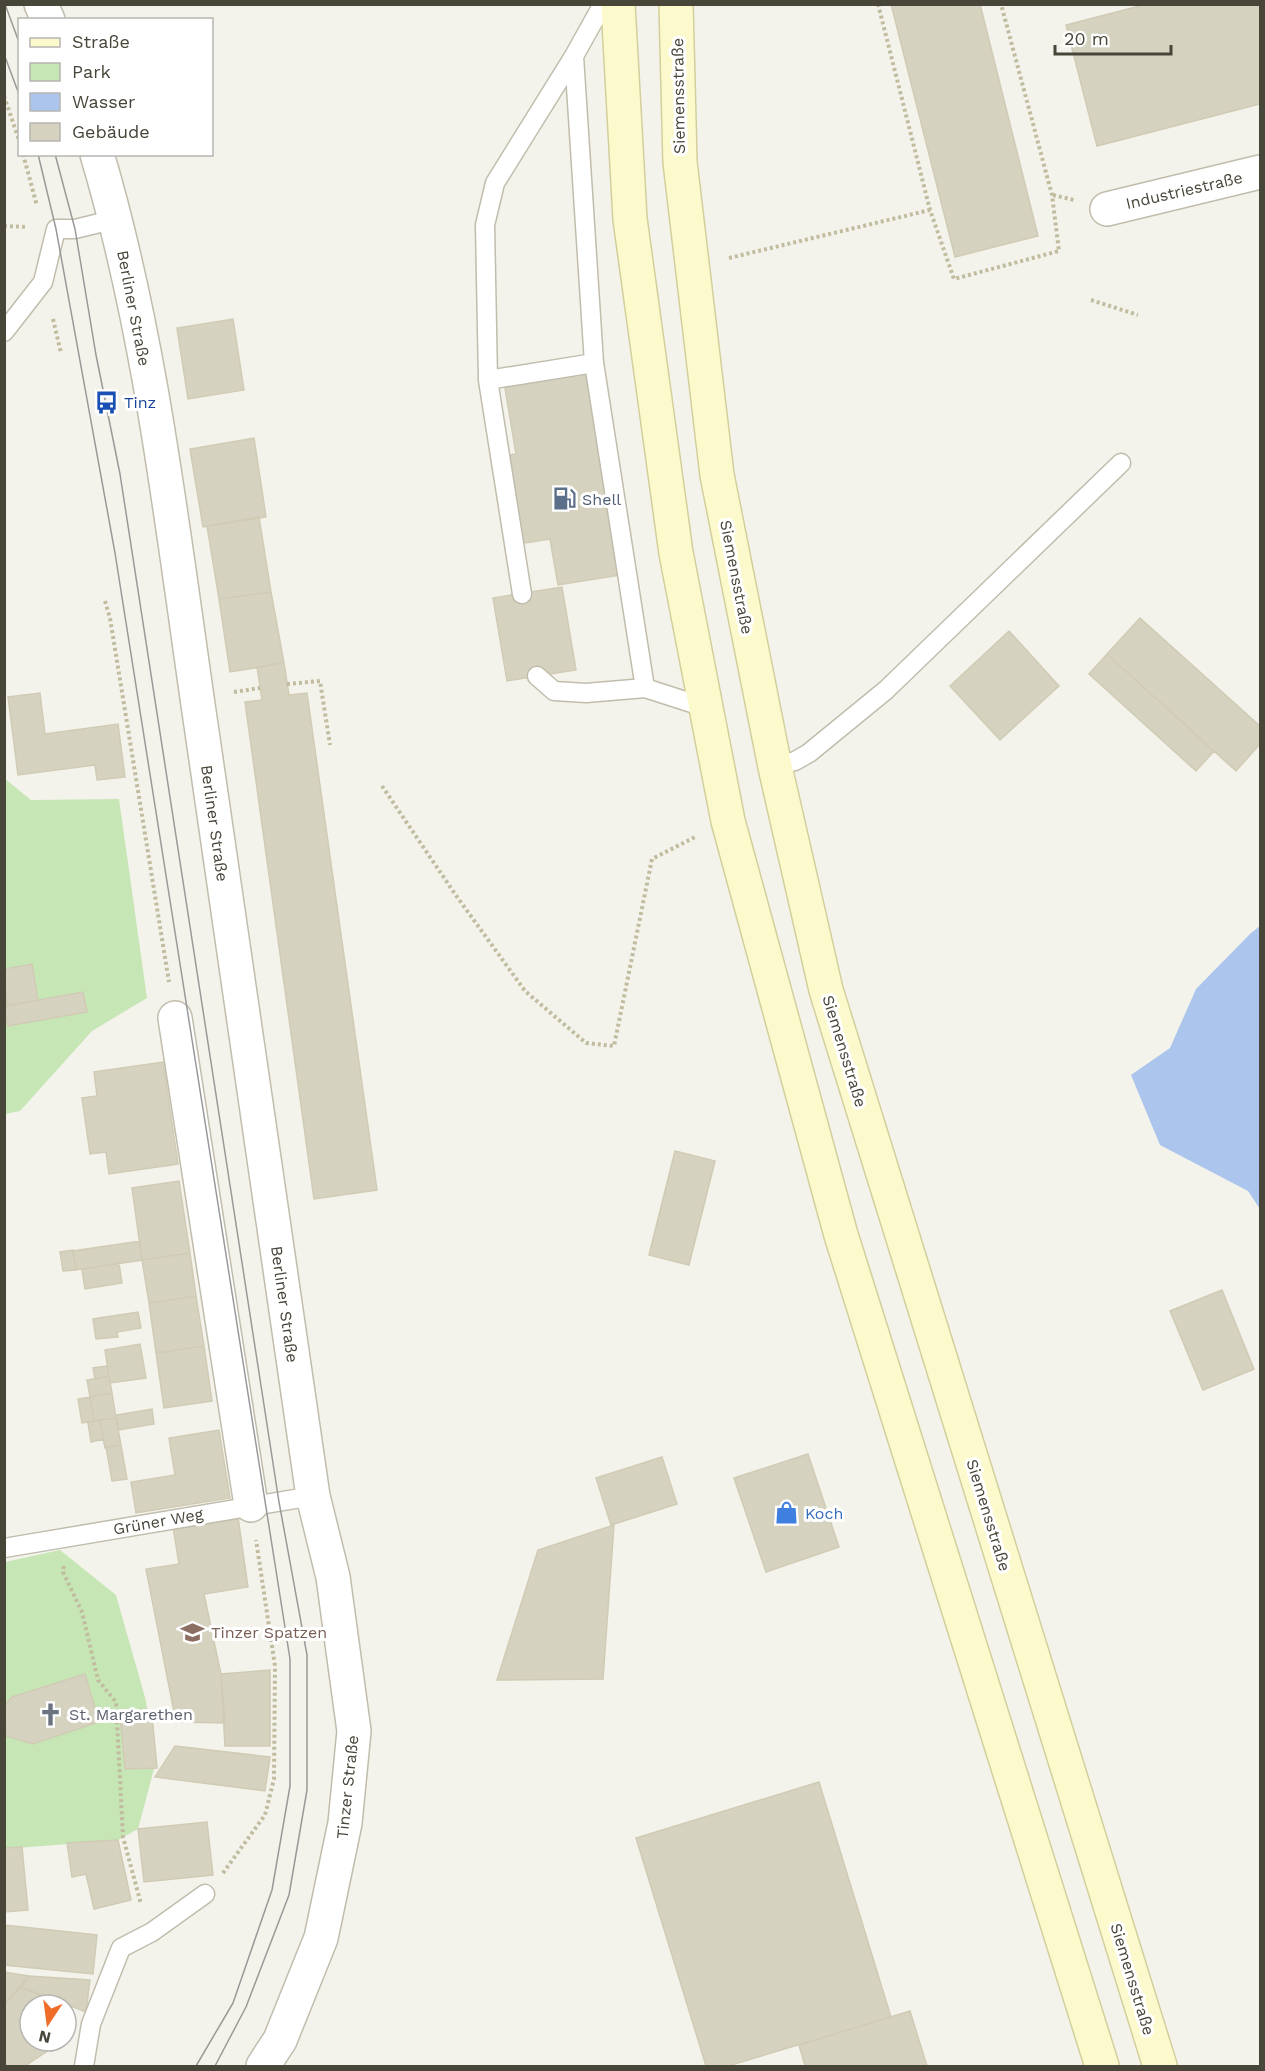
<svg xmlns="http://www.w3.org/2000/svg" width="1265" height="2071" font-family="'Work Sans',sans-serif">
<rect width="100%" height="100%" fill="#f4f3eb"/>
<path fill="#c7e6b6" d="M4,778L31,800L119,799L147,998L92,1031L20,1111L5,1114Z
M60,1550L116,1595L146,1701L154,1769L138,1829L118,1840L5,1849V1562Z"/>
<path fill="#abc5ed" d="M1260,926V1209L1248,1191L1160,1145L1131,1075L1170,1048L1196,989L1251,933Z"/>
<path fill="#d6d2c0" stroke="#d0cbb4" stroke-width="1.5" d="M891,4H980L1038,236L955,257Z
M1147,4H1260V104L1097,146L1066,25Z
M233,319L244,390L188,399L177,328Z
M588,368L621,575L558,585L550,539L519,544L504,456L516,454L504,382Z
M254,438L266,517L203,527L190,449Z
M259,517L271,592L219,599L207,526Z
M562,587L576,670L507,681L493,598Z
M271,592L284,663L230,672L219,599Z
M1140,618L1260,726V744L1236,771L1107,654Z
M1009,631L1059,686L1000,740L950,686Z
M1107,654L1214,751L1196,771L1089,674Z
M284,663L289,695L307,693L377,1190L314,1199L245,702L262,700L257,667Z
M40,693L45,734L118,724L125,777L97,780L95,765L18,775L8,697Z
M32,964L38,1000L7,1006L4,969Z
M83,992L87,1012L8,1026L4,1006Z
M163,1062L178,1164L109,1174L106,1152L90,1154L82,1098L97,1096L94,1072Z
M675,1151L715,1161L689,1265L649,1255Z
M179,1181L190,1253L142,1260L132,1188Z
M140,1241L142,1260L76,1270L73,1251Z
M73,1250L76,1270L63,1271L60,1252Z
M190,1253L196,1296L149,1303L142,1260Z
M119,1263L122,1283L85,1289L82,1269Z
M1222,1290L1254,1369L1203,1390L1170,1311Z
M196,1296L204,1346L156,1353L149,1303Z
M138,1312L141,1328L117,1332L118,1337L96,1339L93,1319Z
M140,1344L146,1378L110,1383L105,1350Z
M204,1346L212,1401L164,1408L156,1353Z
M107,1366L109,1376L95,1379L93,1368Z
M109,1376L112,1393L90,1397L87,1380Z
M112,1393L116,1418L94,1421L90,1397Z
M90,1397L94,1421L82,1423L78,1399Z
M152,1409L154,1424L119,1430L116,1415Z
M116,1418L121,1445L105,1448L100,1420Z
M100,1420L104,1439L91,1442L88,1423Z
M219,1430L230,1498L136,1513L131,1482L175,1475L169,1438Z
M121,1445L127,1479L112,1481L106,1447Z
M808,1454L839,1547L766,1572L734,1478Z
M662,1457L677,1504L611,1525L596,1478Z
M238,1517L248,1587L204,1594L221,1674L225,1723L176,1722L146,1569L179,1564L173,1527Z
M614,1525L603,1679L497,1680L538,1550Z
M270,1670V1746H225L221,1674Z
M85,1674L99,1722L33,1744L6,1736L4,1706L12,1697Z
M147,1709L148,1716H152L157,1768L125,1769L120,1716L136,1714L135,1710Z
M175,1746L270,1757L265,1791L155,1777Z
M819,1782L891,2017L728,2066H706L636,1838Z
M207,1822L213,1875L144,1882L138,1829Z
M118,1840L131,1900L94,1909L86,1874L72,1877L67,1843Z
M22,1847L28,1910L4,1912V1848Z
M4,1925L97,1935L93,1974L4,1965Z
M4,1972L29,1976L4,2005Z
M29,1976L90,1980L86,2012L21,1987Z
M21,1987L62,2004L30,2005V2041H48L52,2048L25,2066H8L4,2061V2005Z
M910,2011L927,2066H805L799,2045Z"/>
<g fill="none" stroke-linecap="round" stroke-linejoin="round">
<defs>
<path id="service" d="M574,56L594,363L645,688
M4,332L43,282L56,229H75L116,219
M488,380L594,363
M522,594L488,380L485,225L495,183L574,56L603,4
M537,676L554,691L586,693L645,688L704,707
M775,767L795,761L809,753L886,690L1121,463
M4,1548L313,1496
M84,2066L91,2024L121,1948L152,1932L205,1894"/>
<path id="minor" d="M1107,209L1260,172
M175,1018L251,1505"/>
<path id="tertiary" d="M41,4L48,20
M97,154C152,339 173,535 201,725C238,982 275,1239 313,1496L333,1577L354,1731L345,1823L321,1938L280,2040L263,2066"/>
<path id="secondary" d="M618,4L630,219L676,553L728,821L841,1235L1102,2066
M676,4L680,162L717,475L775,767L826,990L1160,2066"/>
</defs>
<use href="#service" stroke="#c0bdad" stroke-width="21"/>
<use href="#minor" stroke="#c0bdad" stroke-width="36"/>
<use href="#tertiary" stroke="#c0bdad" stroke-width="36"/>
<use href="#secondary" stroke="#d2cf9c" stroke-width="36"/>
<path stroke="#c1bc9f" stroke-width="4" stroke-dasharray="3 3" stroke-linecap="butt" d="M878,4L930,210L954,279L1059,251L1052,195L1001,4
M4,96L20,143
M23,154L37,206
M1053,195L1074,200
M4,226L28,227
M729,258L930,210
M1091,300L1138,315
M53,319L61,353
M105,601L110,618L169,982
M287,684L320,681L330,745
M234,692L260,688
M382,786L455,894L525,991L586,1043L614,1046L652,859L695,837
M64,1566L63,1572L82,1612L98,1680L116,1702L123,1837L141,1904
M223,1873L265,1815L274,1779L275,1666L256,1540"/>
<use href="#service" stroke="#fff" stroke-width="18"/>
<use href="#minor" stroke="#fff" stroke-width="33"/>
<use href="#tertiary" stroke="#fff" stroke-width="33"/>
<use href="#secondary" stroke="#fcfacd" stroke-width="33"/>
<path stroke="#999" stroke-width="1.5" d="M5,4L20,45
M4,54L20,97
M38,154L56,229L115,553L290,1659V1786L272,1890L233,2003L196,2066
M55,154L75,229L96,355L120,474L279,1502L307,1655V1790L289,1895L246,2007L215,2066"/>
</g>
<defs>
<symbol id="bus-bare" viewBox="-9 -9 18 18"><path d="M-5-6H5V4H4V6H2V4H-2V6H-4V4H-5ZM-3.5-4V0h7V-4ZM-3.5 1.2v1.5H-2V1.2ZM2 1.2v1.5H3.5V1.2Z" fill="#1a4fb4" stroke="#fff" stroke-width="2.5" paint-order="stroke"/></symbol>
<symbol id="fuel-bare" viewBox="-9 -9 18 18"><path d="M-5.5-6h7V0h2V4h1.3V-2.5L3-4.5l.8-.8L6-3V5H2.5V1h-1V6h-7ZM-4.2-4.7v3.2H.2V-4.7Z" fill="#5c6f8a" stroke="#fff" stroke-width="2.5" paint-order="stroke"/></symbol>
<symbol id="shop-bare" viewBox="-9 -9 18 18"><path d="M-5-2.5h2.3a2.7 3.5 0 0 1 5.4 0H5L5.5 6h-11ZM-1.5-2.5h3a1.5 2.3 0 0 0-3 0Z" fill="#3f7fe0" stroke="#fff" stroke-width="2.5" paint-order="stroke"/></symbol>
<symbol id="school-bare" viewBox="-9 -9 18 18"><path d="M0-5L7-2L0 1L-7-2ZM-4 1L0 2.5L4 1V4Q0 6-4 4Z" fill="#8d6e63" stroke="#fff" stroke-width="2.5" paint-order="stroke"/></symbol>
<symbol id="church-bare" viewBox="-9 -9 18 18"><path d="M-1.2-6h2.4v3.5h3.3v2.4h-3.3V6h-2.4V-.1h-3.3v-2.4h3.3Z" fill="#6b7280" stroke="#fff" stroke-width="2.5" paint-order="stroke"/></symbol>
</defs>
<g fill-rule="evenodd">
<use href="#bus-bare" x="90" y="386" width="33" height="33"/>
<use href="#fuel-bare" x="548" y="482" width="33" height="33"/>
<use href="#shop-bare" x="770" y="1496" width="33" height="33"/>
<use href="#school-bare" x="176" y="1616" width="33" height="33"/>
<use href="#church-bare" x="34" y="1698" width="33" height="33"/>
</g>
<g text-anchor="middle" stroke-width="6" stroke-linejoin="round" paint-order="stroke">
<g font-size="16" fill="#484539" stroke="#fff">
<text transform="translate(678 96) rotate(-91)" y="6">Siemensstraße</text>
<text transform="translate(1184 190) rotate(-13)" y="6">Industriestraße</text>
<text transform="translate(134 308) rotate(79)" y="6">Berliner Straße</text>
<text transform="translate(737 577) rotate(79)" y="6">Siemensstraße</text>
<text transform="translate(215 823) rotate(82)" y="6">Berliner Straße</text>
<text transform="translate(845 1051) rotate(73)" y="6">Siemensstraße</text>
<text transform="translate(285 1304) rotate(82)" y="6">Berliner Straße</text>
<text transform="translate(989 1515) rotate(73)" y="6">Siemensstraße</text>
<text transform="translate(158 1521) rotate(-10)" y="6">Grüner Weg</text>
<text transform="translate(347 1787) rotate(-84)" y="6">Tinzer Straße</text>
<text transform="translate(1133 1979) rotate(73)" y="6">Siemensstraße</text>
</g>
<g font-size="16" fill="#164399" stroke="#fff" text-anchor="start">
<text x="124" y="408">Tinz</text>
</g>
<g font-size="16" fill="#4e5e75" stroke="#fff" text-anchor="start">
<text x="582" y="505">Shell</text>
</g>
<g font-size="16" fill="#366cbe" stroke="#fff" text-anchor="start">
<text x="805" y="1519">Koch</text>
</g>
<g font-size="16" fill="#785e54" stroke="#fff" text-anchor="start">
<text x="211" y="1638">Tinzer Spatzen</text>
</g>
<g font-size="16" fill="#5b616d" stroke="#fff" text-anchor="start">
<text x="69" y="1720">St. Margarethen</text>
</g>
</g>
<rect width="1265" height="2071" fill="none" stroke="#484539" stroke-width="12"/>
<rect x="18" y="18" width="195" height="138" fill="#ffffff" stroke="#b6b5b0" stroke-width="1.5"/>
<rect x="30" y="38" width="30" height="9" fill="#fcfacd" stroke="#b6b5b0" stroke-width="1.5"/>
<text x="72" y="48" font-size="18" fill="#484539">Straße</text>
<rect x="30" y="63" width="30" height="18" fill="#c7e6b6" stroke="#b6b5b0" stroke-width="1.5"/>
<text x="72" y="78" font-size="18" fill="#484539">Park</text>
<rect x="30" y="93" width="30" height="18" fill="#abc5ed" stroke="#b6b5b0" stroke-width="1.5"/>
<text x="72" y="108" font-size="18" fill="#484539">Wasser</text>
<rect x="30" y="123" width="30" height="18" fill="#d6d2c0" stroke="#b6b5b0" stroke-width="1.5"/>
<text x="72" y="138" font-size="18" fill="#484539">Gebäude</text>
<g transform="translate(48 2023) rotate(193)"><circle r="28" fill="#ffffff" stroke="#b6b5b0" stroke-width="1.5"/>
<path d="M0-4.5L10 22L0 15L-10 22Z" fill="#ef6d27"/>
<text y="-9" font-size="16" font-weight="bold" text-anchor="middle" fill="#484539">N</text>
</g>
<path d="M1055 45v9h116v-9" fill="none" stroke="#484539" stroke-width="3"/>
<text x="1064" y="45" font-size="18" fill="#484539" stroke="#ffffff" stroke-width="4.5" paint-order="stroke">20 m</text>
</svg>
